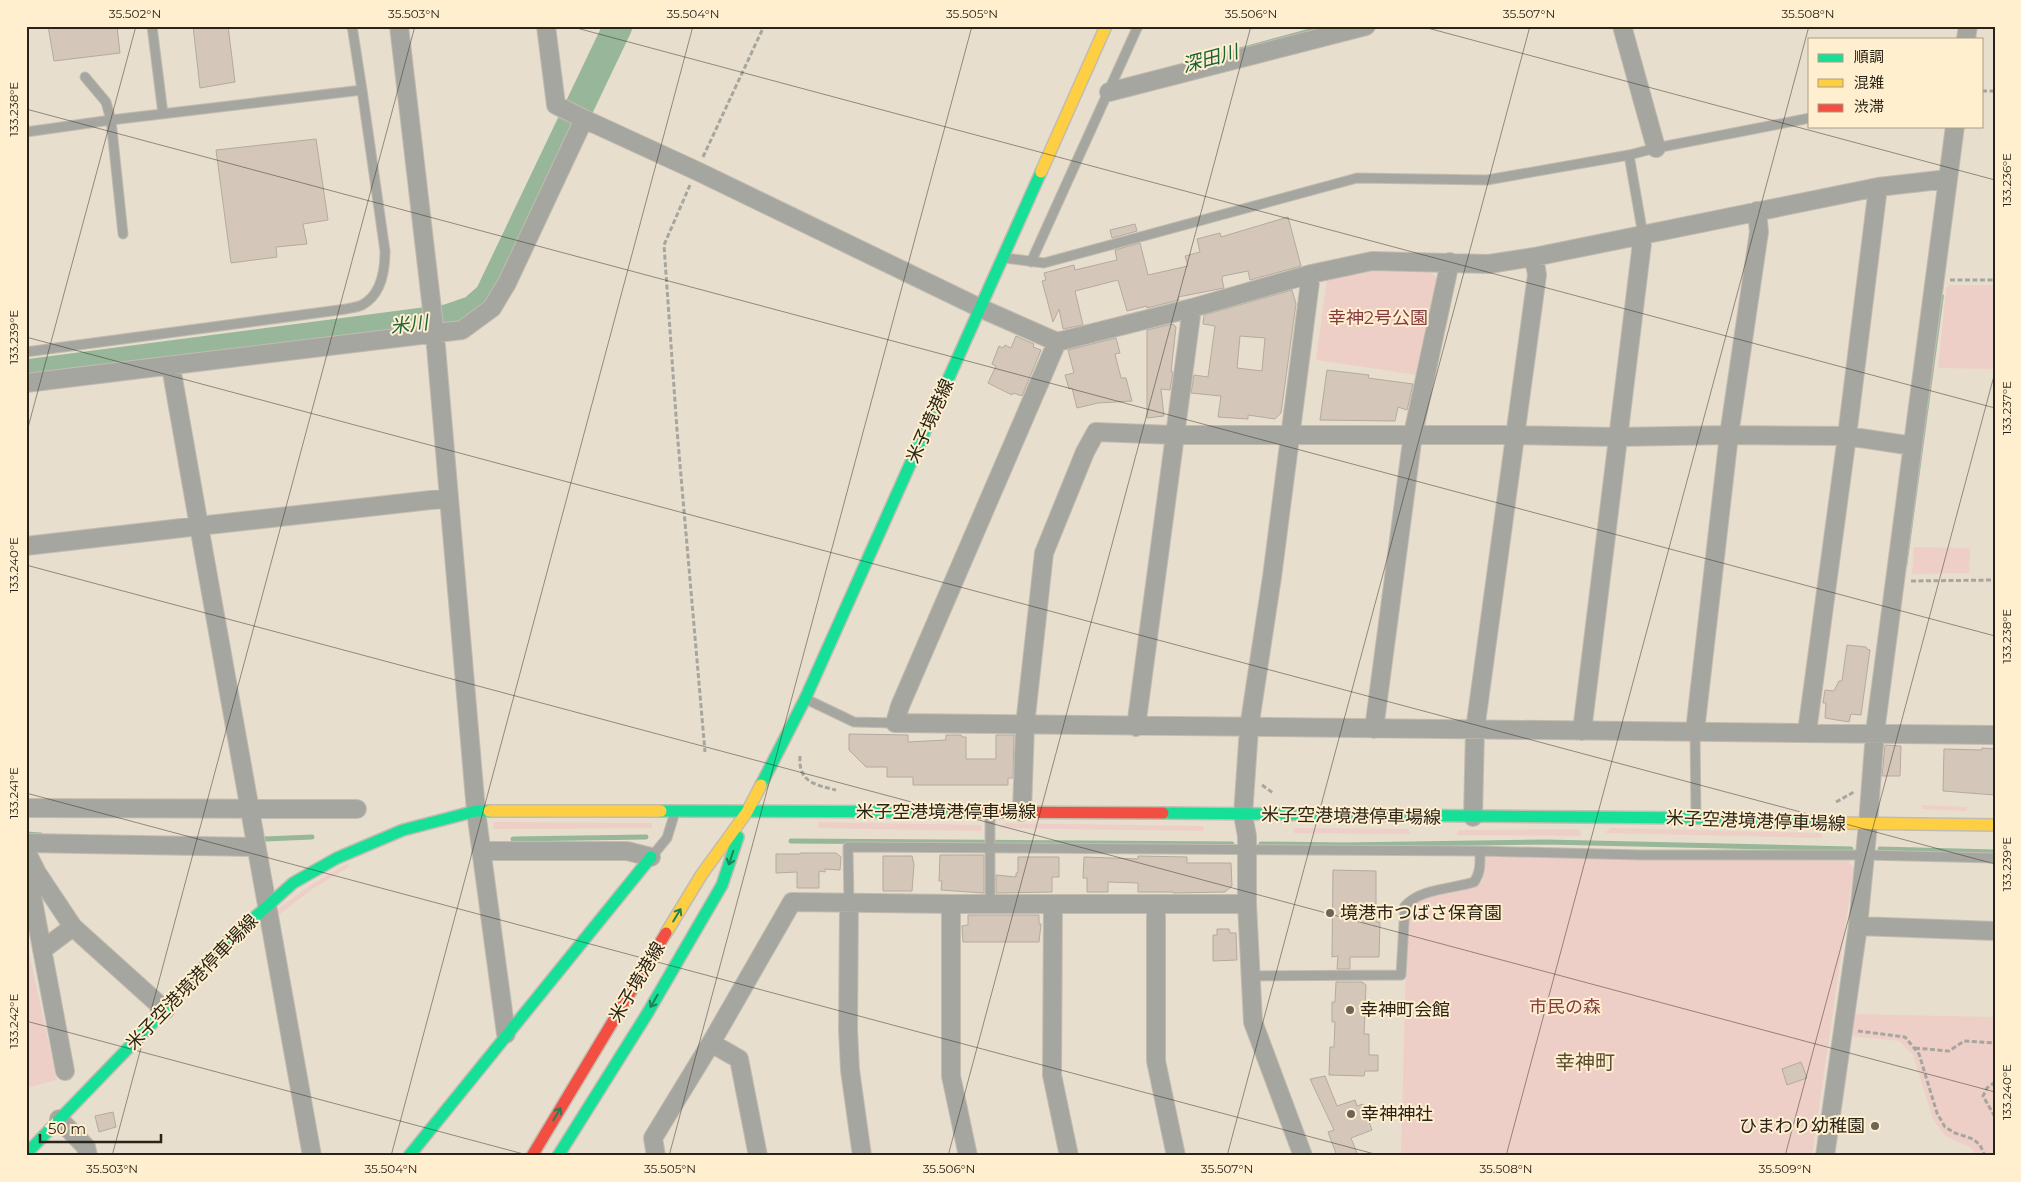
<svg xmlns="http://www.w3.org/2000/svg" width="2021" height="1182" font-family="Montserrat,'Noto Sans JP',sans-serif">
<rect width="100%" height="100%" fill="#e7decd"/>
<path fill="#eecfc8" d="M1371,267L1428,270L1438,279L1418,375L1316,360L1327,278Z
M1949,285H1995V369L1938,368L1946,289Z
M1914,547L1970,548L1969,573L1912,574Z
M1922,805L1967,807V811L1922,809Z
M494,822L652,823V828L493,829Z
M818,822L981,825L982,831L818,828Z
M1006,823L1203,826L1204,831L998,828Z
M1294,828L1408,829L1411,834L1294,833Z
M1611,828L1821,833L1823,838L1605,833Z
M1579,829L1581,836L1456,835L1459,830Z
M1485,856L1848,861L1854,867L1812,1156H1401L1407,924C1409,918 1409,911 1413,906C1424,893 1460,890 1477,886L1483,880L1482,858Z
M348,863L349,867L312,889L279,915L276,910L311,885Z
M26,940L57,1080L26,1088Z
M1853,1014L1995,1017V1156H1976L1972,1148L1945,1136L1933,1119L1913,1055L1899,1041L1850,1036Z"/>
<path fill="#98b69a" d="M1319,26H1335L1120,83V80Z
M1941,294L1944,295L1907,567L1904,566Z"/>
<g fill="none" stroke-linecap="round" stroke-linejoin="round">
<path stroke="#98b69a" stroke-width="5" d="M26,834L41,835
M265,839L312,837
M513,839L646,837
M791,841L1232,844
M1261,844L1344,845L1546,842L1851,849
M1880,849L1995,852"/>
<path stroke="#98b69a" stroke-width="29" d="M26,374L447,319L473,310L489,296L618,26"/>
</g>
<path fill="#d4c7ba" stroke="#b4aa9f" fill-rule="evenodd" d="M48,26H117L120,53L54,61Z
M193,26H228L235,82L200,88Z
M316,139L328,220L303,224L307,244L276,247L277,257L231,263L216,150Z
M1288,217L1301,266L1250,280L1248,271L1223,276L1222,279L1224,288L1178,297L1179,300L1147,308V306L1127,311L1118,280L1075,291L1083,325L1063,329L1059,309L1053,322L1042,281L1046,280L1044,273L1074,265L1075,270L1117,260L1115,250L1140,243L1148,275L1188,266L1185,256L1200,252L1197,239L1220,233L1221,237Z
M1135,224L1137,231L1112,238L1110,230Z
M1292,290L1296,304L1281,413L1275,419L1248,415V419L1218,417L1221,396L1191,393L1194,375L1208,377L1215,326L1203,324L1204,315ZM1240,336L1265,338L1262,371L1237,368Z
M1173,324L1176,327L1171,372H1173L1170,390L1161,389L1164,416L1147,418V330Z
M1016,336L1034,344L1033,347L1041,350L1022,396L1013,393L1012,395L988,383L996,366L992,364L999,346L1003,348L1005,345L1011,348Z
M1116,338L1120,353L1115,354L1121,378H1126L1132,401L1098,403L1077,408L1072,388L1069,389L1065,375L1074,373L1068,350Z
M1327,370L1369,375L1368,378L1413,384L1407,410L1398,407L1395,421L1320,420Z
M1847,645L1866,647L1867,649L1870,650L1861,715L1851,714L1849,722L1825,718L1826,703H1823L1825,690L1834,691L1839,681H1842Z
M849,734L908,735V742L946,740V735H961L962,737H966V759H996V735H1014L1013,778H1008V785H913V777H887V767H866L849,750Z
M1885,745L1901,746L1900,776H1882Z
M1982,748L1995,749V795L1943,791L1944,749L1982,750Z
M800,853H836L841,857L840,870L825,869V872L819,871V888H797V872L776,873V854H800Z
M940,855H984V893L941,890L942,881H939Z
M883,856H912L914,864L912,891H883Z
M1138,856L1187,857V863H1231L1232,886L1225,892L1173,893V892H1138V883L1108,882V892H1087V878H1083L1084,857L1138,859Z
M1018,857H1059V877H1052V892L996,893V875L1016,877V873H1018Z
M1333,870L1376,871V922H1380L1379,957H1350V969H1337L1338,956L1332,957Z
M968,915H1039V924H1041L1039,942H963L962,926L968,925Z
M1217,929H1229L1230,933H1236L1237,960L1213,961V935H1217Z
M1336,982H1362L1366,985L1364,1034H1369V1055H1378V1071H1365L1364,1076L1329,1075L1330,1047H1334L1335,1022H1332V1002H1335Z
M1801,1062L1807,1078L1787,1085L1782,1069Z
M1325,1076L1337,1106L1355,1100L1357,1106L1363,1104L1372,1130L1351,1138L1357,1153L1349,1156H1337L1328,1132L1334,1130L1310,1079Z
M113,1112L116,1127L99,1132L95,1116Z"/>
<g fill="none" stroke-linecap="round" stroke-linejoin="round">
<defs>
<path id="lane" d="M152,26L163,114
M85,77L106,102L111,120L123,234
M26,132L111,120L362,90L352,26
M1629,155L1643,235
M1005,258L1044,263L1357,178L1487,180L1629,155L1656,148L1810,118
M1031,262L1138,26
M26,352L346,309C351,308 358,307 362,305C381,295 385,270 385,251L362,90
M808,700L854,722L895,723
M1695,731L1696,816
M653,855L667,838L675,812
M849,903L848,847L1480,851L1641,855H1865L1995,858
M990,903V812
M1251,976L1401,975L1405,906C1421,888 1453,889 1474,882C1481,873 1480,862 1480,851"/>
<path id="street" d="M399,26L435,335L476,811L506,1034
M546,26L556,105L584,119
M1622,26L1656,148
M1966,39L1968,26
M1109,92L1366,26
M1057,342L900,706L895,723L1995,735
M171,367L199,526L449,498
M26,383L462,330L492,308L507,283L584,119L697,171L980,308L1057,342L1192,308L1311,274L1372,261L1489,264L1534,257L1878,187L1948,179
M26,546L199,526L312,1156
M1136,727L1192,308
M1374,729L1413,434L1450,262
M1582,731L1643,235
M1695,731L1729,435L1759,232L1757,211
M1807,732L1847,436L1878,187
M26,808L357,809
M1022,812L1025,725L1044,553L1085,452L1096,432L1174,435H1507L1617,437L1729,435L1847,436L1913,446
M1473,817L1475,730L1537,275L1534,257
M26,843L255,847
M26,851L37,873L73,927L165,1010
M481,851H627L651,857
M26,864L65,1071
M849,903L848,1030L850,1070L862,1156
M951,904V1076L968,1156
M1053,904L1052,1075L1069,1156
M1156,905V1061L1176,1156
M1858,926L1995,931
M42,950L73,927
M711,1043L739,1059L758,1156
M59,1119L86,1147L88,1156
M656,1156L653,1138L711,1043L792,902L951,904H1247
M1303,1156L1253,1022L1247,904V836L1243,815L1249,728L1272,577L1311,274
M1825,1156L1858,926L1868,824L1875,732L1955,126"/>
<path id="fast" d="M761,785L805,699L1041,172
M661,811L970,812
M1163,813L1696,818L1838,823
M26,1154L165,1010L224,945L293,883L337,858L403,830L476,811H489
M409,1156L651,857
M558,1156L647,1014L722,885L738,837"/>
<path id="slow" d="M1041,172L1106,26
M489,811H661
M1838,823L1995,825
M666,933L702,874L747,812L761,785"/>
<path id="jam" d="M970,812L1163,813
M532,1156L666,933"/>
</defs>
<use href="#lane" stroke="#c2bcaf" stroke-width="11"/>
<use href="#street" stroke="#c2bcaf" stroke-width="20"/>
<use href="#fast" stroke="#c2bcaf" stroke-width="14"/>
<use href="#slow" stroke="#c2bcaf" stroke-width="14"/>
<use href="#jam" stroke="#c2bcaf" stroke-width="14"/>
<path stroke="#a7a69e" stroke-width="3" stroke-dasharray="5 2.5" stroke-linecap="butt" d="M1982,91H1995
M703,157L764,26
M690,185L664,245L677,430L705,752
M1950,280H1995
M1911,581L1995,580
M800,756C798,782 815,785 836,790
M1262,785L1273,793
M1836,802L1854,792
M1858,1031L1905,1037L1919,1054L1937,1113L1945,1127L1955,1133L1973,1139L1980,1145L1985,1156
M1915,1048L1949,1051L1964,1041L1995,1043
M1995,1082L1987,1088L1983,1096L1995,1117"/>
<use href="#lane" stroke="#a6a6a0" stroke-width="9"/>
<use href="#street" stroke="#a6a6a0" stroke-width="18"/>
<use href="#fast" stroke="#16e098" stroke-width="11"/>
<use href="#slow" stroke="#ffcf43" stroke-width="11"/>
<use href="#jam" stroke="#f24e42" stroke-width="11"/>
</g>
<defs><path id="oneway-shaft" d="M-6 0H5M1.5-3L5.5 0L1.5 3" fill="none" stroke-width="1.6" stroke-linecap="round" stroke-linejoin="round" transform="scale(1.25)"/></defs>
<g stroke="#208258">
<use href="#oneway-shaft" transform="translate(731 858) rotate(108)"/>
<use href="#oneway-shaft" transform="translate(677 915) rotate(-59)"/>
<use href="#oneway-shaft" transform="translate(654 1001) rotate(120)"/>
<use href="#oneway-shaft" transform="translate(557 1114) rotate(-59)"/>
</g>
<path fill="none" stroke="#292318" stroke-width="1" stroke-opacity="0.45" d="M569,26L1995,408M1420,26L1995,180M26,109L1995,636M26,337L1995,864M26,435L136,26M26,565L1995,1092M26,793L1382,1156M26,1021L531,1156M112,1156L415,26M391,1156L693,26M669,1156L972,26M948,1156L1251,26M1227,1156L1530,26M1506,1156L1809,26M1785,1156L1995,372"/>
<g fill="#6c6457" stroke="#ffefcf" stroke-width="2">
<circle cx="1330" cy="913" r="5"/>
<circle cx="1350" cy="1010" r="5"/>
<circle cx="1351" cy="1114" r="5"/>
<circle cx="1875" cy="1126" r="5"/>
</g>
<g text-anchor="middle" stroke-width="4" stroke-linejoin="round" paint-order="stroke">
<g font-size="18" fill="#843b42" stroke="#ffefcf">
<text x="1378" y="324">幸神2号公園</text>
<text x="1565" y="1013">市民の森</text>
</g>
<g font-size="18" fill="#292318" stroke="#ffefcf">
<text transform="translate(930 421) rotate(-66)" y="6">米子境港線</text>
<text x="946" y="818">米子空港境港停車場線</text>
<text transform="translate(1351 816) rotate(1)" y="6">米子空港境港停車場線</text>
<text transform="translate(1756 821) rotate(2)" y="6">米子空港境港停車場線</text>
<text transform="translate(192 982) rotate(-46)" y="6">米子空港境港停車場線</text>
<text transform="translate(637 982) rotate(-59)" y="6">米子境港線</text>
</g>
<g font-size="18" fill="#292318" stroke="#ffefcf" text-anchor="start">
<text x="1340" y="919">境港市つばさ保育園</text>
<text x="1360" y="1016">幸神町会館</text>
<text x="1361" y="1120">幸神神社</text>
<text x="1865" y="1132" text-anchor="end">ひまわり幼稚園</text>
</g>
<g font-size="19" font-style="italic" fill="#196338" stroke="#ffefcf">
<text transform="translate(1210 58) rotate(-15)" y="7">深田川</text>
<text transform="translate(409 324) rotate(-7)" y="7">米川</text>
</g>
<g font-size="20" fill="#5a4d31" stroke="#ffefcf">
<text x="1585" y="1069">幸神町</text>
</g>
</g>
<rect width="2021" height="1182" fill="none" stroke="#ffefcf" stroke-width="55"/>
<rect x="1808" y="38" width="175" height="90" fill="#ffefcf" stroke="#a99d86"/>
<rect x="1818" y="54" width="25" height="8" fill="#16e098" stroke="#a99d86"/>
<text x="1854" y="62" font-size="15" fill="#292318">順調</text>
<rect x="1818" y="79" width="25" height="8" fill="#ffcf43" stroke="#a99d86"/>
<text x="1854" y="88" font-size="15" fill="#292318">混雑</text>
<rect x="1818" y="104" width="25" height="8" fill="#f24e42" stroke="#a99d86"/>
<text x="1854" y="112" font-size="15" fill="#292318">渋滞</text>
<path d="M40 1134v8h121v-8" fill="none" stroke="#292318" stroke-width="2.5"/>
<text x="48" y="1134" font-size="15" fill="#292318" stroke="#ffefcf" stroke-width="4" paint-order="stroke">50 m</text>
<rect x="28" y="28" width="1966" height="1126" fill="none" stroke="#292318" stroke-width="2"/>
<g font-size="12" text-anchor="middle" fill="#292318">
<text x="135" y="18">35.502°N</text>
<text x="414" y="18">35.503°N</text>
<text x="693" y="18">35.504°N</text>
<text x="972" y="18">35.505°N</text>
<text x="1251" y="18">35.506°N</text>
<text x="1529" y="18">35.507°N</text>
<text x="1808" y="18">35.508°N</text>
<text transform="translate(14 109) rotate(-90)" y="4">133.238°E</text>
<text transform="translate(2007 180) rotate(-90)" y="4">133.236°E</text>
<text transform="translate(14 337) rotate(-90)" y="4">133.239°E</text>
<text transform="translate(2007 408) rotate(-90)" y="4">133.237°E</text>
<text transform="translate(14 565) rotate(-90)" y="4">133.240°E</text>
<text transform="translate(2007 636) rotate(-90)" y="4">133.238°E</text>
<text transform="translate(14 793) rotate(-90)" y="4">133.241°E</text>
<text transform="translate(2007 864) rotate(-90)" y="4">133.239°E</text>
<text transform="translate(14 1021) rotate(-90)" y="4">133.242°E</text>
<text transform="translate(2007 1092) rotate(-90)" y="4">133.240°E</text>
<text x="112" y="1173">35.503°N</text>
<text x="391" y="1173">35.504°N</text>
<text x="670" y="1173">35.505°N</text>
<text x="949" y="1173">35.506°N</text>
<text x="1227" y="1173">35.507°N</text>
<text x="1506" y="1173">35.508°N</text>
<text x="1785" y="1173">35.509°N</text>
</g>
</svg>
